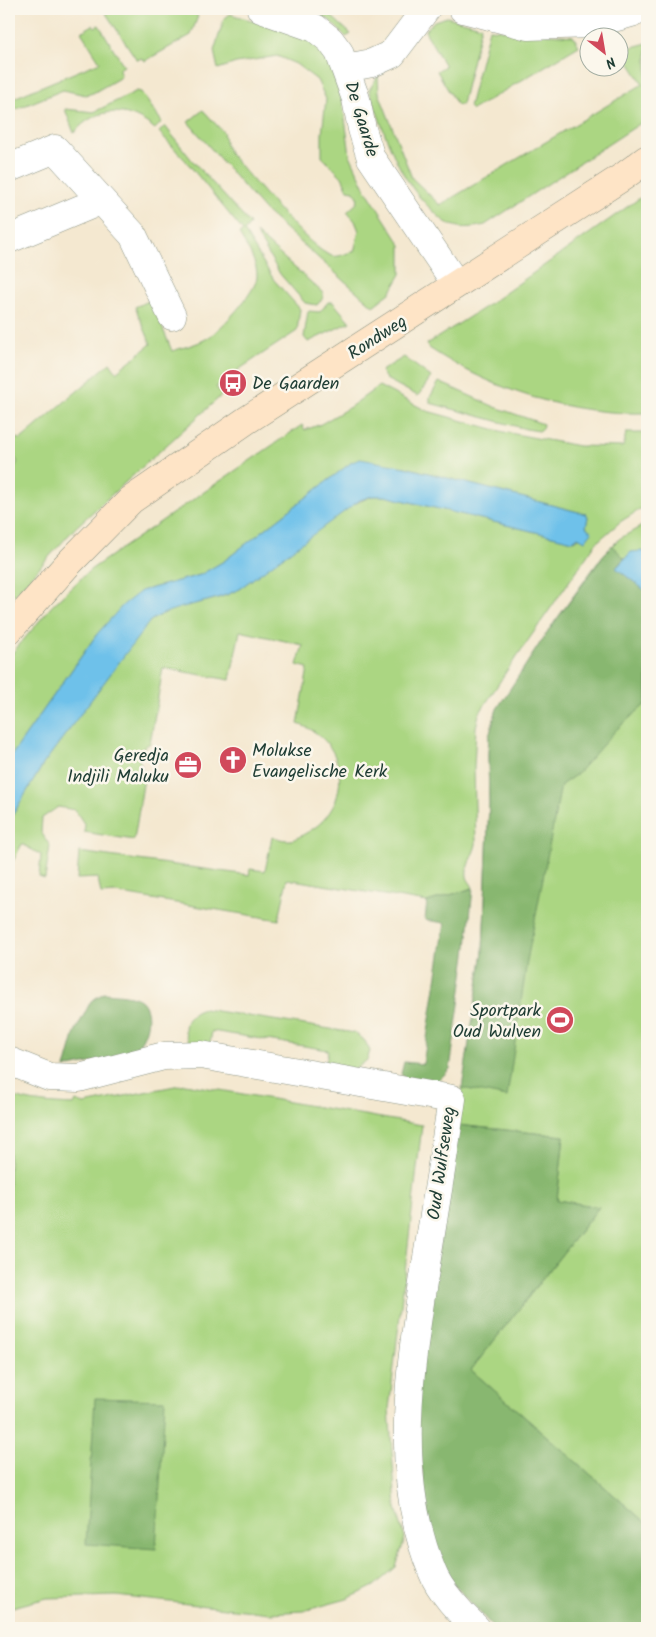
<svg xmlns="http://www.w3.org/2000/svg" width="656" height="1637" font-family="Kalam,sans-serif">
<rect width="100%" height="100%" fill="#fbf7ec"/>
<filter id="ink" filterUnits="userSpaceOnUse"><feTurbulence type="fractalNoise" baseFrequency=".02" numOctaves="2"/><feDisplacementMap in="SourceGraphic" scale="10" xChannelSelector="R" yChannelSelector="G"/><feConvolveMatrix kernelMatrix="1 2 1 2 8 2 1 2 1" color-interpolation-filters="sRGB"/></filter>
<filter id="wash" filterUnits="userSpaceOnUse"><feTurbulence type="fractalNoise" baseFrequency=".0096" numOctaves="4" result="noise"/><feDisplacementMap in="SourceGraphic" scale="20" xChannelSelector="R" yChannelSelector="G"/><feGaussianBlur stdDeviation="1.12" result="paint"/><feColorMatrix in="noise" values="0 0 0 0 0 0 0 0 0 0 0 0 0 0 0 0 0 1.4 0 .05"/><feComposite in="paint" operator="in"/></filter>
<g filter="url(#wash)">
<rect width="100%" height="100%" fill="#f4e8d0"/>
<path fill="#abd682" stroke="#658a5b" d="M103,9H194L193,12L198,16L191,35L145,61L142,58L137,60Z
M305,9H333L331,16L351,34L346,37L328,19Z
M230,14L306,36L327,55L343,104L350,155L366,190L401,245V274L390,293L373,306L265,211L188,122L203,110L223,132L226,146L230,154C247,173 311,251 332,256C340,258 346,252 354,252L359,231L355,221L347,212L357,203L358,197L354,191L348,190L342,177L322,157V134L326,99L317,80L296,64L277,56L236,63L218,69L214,51L224,19Z
M447,17L481,26L462,104L457,105L437,71L445,66L425,31L434,21Z
M93,25L95,27L99,25L124,66L119,69L121,77L93,93L86,95L63,90L9,112V100L100,62L81,32Z
M489,29L573,36L579,46L472,110L469,107Z
M647,43V119L485,225C475,227 465,229 455,226C446,224 439,217 433,211C396,177 386,135 369,90L378,76L379,93L412,178L440,205L643,84L621,50Z
M137,91L141,92L162,122L155,129C129,107 97,105 74,133L65,109L94,112Z
M165,126L191,159L250,224L244,231L274,280L300,309L297,331L223,380L224,382L216,387L222,395L76,527L9,601V473L17,464V460L9,453V442L18,438L20,440L110,363L116,372L151,344L135,307L151,300L172,351C184,347 199,344 209,337C221,329 256,292 257,277C258,263 246,246 239,234L243,231L186,161L159,132Z
M647,193V413C569,415 494,391 429,348L427,344L488,305Z
M256,233L323,293V298L317,305L305,303L280,274Z
M328,302H333L350,322L308,342L304,337L308,311L320,312Z
M404,357L431,377L418,396L386,379L381,371Z
M439,382L495,407L543,424L542,429L539,431L526,429L430,403V397Z
M379,386L427,411L504,432L579,446L623,447L626,433H647V505L620,522L596,543L506,672L479,714L476,727L474,768L476,844C474,855 465,865 467,877C468,881 472,884 473,888L427,902L287,879L279,920L116,893L101,894L98,878L77,879L79,852L249,875L250,869L265,871L272,837C277,838 282,840 287,840C294,841 302,835 308,832C354,806 349,740 298,724L308,668L297,665L303,645L240,631L230,680L163,668L150,743L143,748L138,756L142,769L145,772L134,840L84,832L85,825L75,810L58,807L42,818L41,832L50,846L45,879L39,877L41,855L22,844L11,865L9,864V821L44,763L135,640C143,630 151,617 163,612C189,602 213,604 239,589L350,506L372,496H385L573,541L592,532L586,527L588,517L586,514L405,467L352,462L224,561L200,575L141,591L97,634L9,759V657L52,606L90,570L302,425L305,430L321,424L350,407Z
M647,523V553L641,551L624,558L647,592V1524L471,1370L599,1207L557,1200L564,1136L457,1125L483,952L489,803L488,754L489,736L497,709L548,631L603,555L619,539Z
M204,1009L355,1033L365,1041L370,1051L367,1060L353,1071L325,1070L328,1050L212,1031L209,1050L189,1042C180,1027 187,1013 204,1009Z
M185,1084L422,1125L389,1409L396,1508L405,1538L396,1567L374,1586L360,1593L347,1599L303,1611L270,1613L116,1596L47,1598L9,1608V1095C29,1103 52,1104 74,1105L76,1101L84,1104Z"/>
<path fill="#88b770" stroke="#547a52" d="M612,545L624,558L616,568L647,592V703L616,730L577,774L561,785L527,961L507,1097L462,1088L483,952L489,803L488,754L489,736L497,709L548,631Z
M473,888L467,947L450,1069L439,1080L407,1081L401,1074L404,1062L423,1064L445,923L425,920L427,902Z
M104,993C114,994 130,994 139,999C156,1009 146,1046 129,1052C110,1061 86,1063 65,1068L75,1032L91,1001Z
M457,1125L564,1136L557,1200L599,1207L471,1370L647,1524V1628H494L454,1584L438,1554L429,1526L415,1409Z
M95,1398L165,1400L156,1549L86,1544Z"/>
<path fill="#6ec1ea" stroke="#467f8f" d="M360,459L405,467L586,514L588,517L586,527L592,532L585,541L578,537L573,541L385,496H372L360,500L239,589C211,605 176,603 150,621L44,763L9,821V759L97,634L123,605L141,591L200,575L224,561L352,462Z
M641,551L647,553V592L616,568L631,552Z"/>
</g>
<g filter="url(#ink)">
<g fill="none" stroke-linecap="round" stroke-linejoin="round">
<defs>
<path id="minor" d="M261,9L315,28L330,40L339,52L356,99L362,129L371,158L456,284
M463,9L528,26L592,24L645,9
M346,68L372,63L392,54L426,9
M9,168L55,149L133,235L172,316
M9,239L100,201
M9,1061L49,1077L79,1078L164,1056L201,1055L452,1099C444,1154 435,1209 426,1264C410,1365 392,1474 432,1571C439,1590 461,1614 476,1628"/>
<path id="secondary" d="M9,630L67,565L131,500L247,420L624,176L647,159"/>
</defs>
<use href="#minor" stroke="#8a9282" stroke-width="29"/>
<use href="#secondary" stroke="#8a9282" stroke-width="29"/>
<use href="#minor" stroke="#fff" stroke-width="28"/>
<use href="#secondary" stroke="#fee4c6" stroke-width="28"/>
</g>
</g>
<defs>
<symbol id="bus-disc" viewBox="-11 -11 22 22"><circle r="9.5" fill="#d1495b" stroke="#fbf7ec"/><path d="M-5-6H5V4H4V6H2V4H-2V6H-4V4H-5ZM-3.5-4V0h7V-4ZM-3.5 1.2v1.5H-2V1.2ZM2 1.2v1.5H3.5V1.2Z" fill="#fff"/></symbol>
<symbol id="church-disc" viewBox="-11 -11 22 22"><circle r="9.5" fill="#d1495b" stroke="#fbf7ec"/><path d="M-1.2-6h2.4v3.5h3.3v2.4h-3.3V6h-2.4V-.1h-3.3v-2.4h3.3Z" fill="#fff"/></symbol>
<symbol id="office-disc" viewBox="-11 -11 22 22"><circle r="9.5" fill="#d1495b" stroke="#fbf7ec"/><path d="M-6-3h4V-5.5h4V-3h4V5H-6ZM-1-4.5V-3h2v-1.5ZM-6 0V1H6V0Z" fill="#fff"/></symbol>
<symbol id="stadium-disc" viewBox="-11 -11 22 22"><circle r="9.5" fill="#d1495b" stroke="#fbf7ec"/><path d="M0-5a6.5 5 0 1 0 0 10a6.5 5 0 1 0 0-10ZM-3.5-1.8h7v3.6h-7Z" fill="#fff"/></symbol>
</defs>
<g fill-rule="evenodd">
<use href="#bus-disc" x="217" y="367" width="32" height="32"/>
<use href="#church-disc" x="217" y="744" width="32" height="32"/>
<use href="#office-disc" x="172" y="749" width="32" height="32"/>
<use href="#stadium-disc" x="544" y="1004" width="32" height="32"/>
</g>
<g text-anchor="middle" stroke-width="5" stroke-linejoin="round" paint-order="stroke">
<g font-size="18" fill="#1f3d34" stroke="#fbf7ec">
<text transform="translate(362 119) rotate(73)" y="6">De Gaarde</text>
<text transform="translate(377 337) rotate(-33)" y="6">Rondweg</text>
<text transform="translate(441 1163) rotate(-82)" y="6">Oud Wulfseweg</text>
</g>
<g font-size="18" fill="#1f3d34" stroke="#fbf7ec" text-anchor="start">
<text x="252" y="389">De Gaarden</text>
<text x="252" y="756">Molukse<tspan x="252" dy="21">Evangelische Kerk</tspan></text>
<text x="169" y="761" text-anchor="end">Geredja<tspan x="169" dy="21">Indjili Maluku</tspan></text>
<text x="541" y="1016" text-anchor="end">Sportpark<tspan x="541" dy="21">Oud Wulven</tspan></text>
</g>
</g>
<rect width="656" height="1637" fill="none" stroke="#fbf7ec" stroke-width="30"/>
<g transform="translate(604 52) rotate(149)"><circle r="24" fill="#fbf7ec" stroke="#a3ada2"/>
<path d="M0-4L9 19L0 12L-9 19Z" fill="#d1495b"/>
<text y="-8" font-size="14" font-weight="bold" text-anchor="middle" fill="#1f3d34">N</text>
</g>
</svg>
